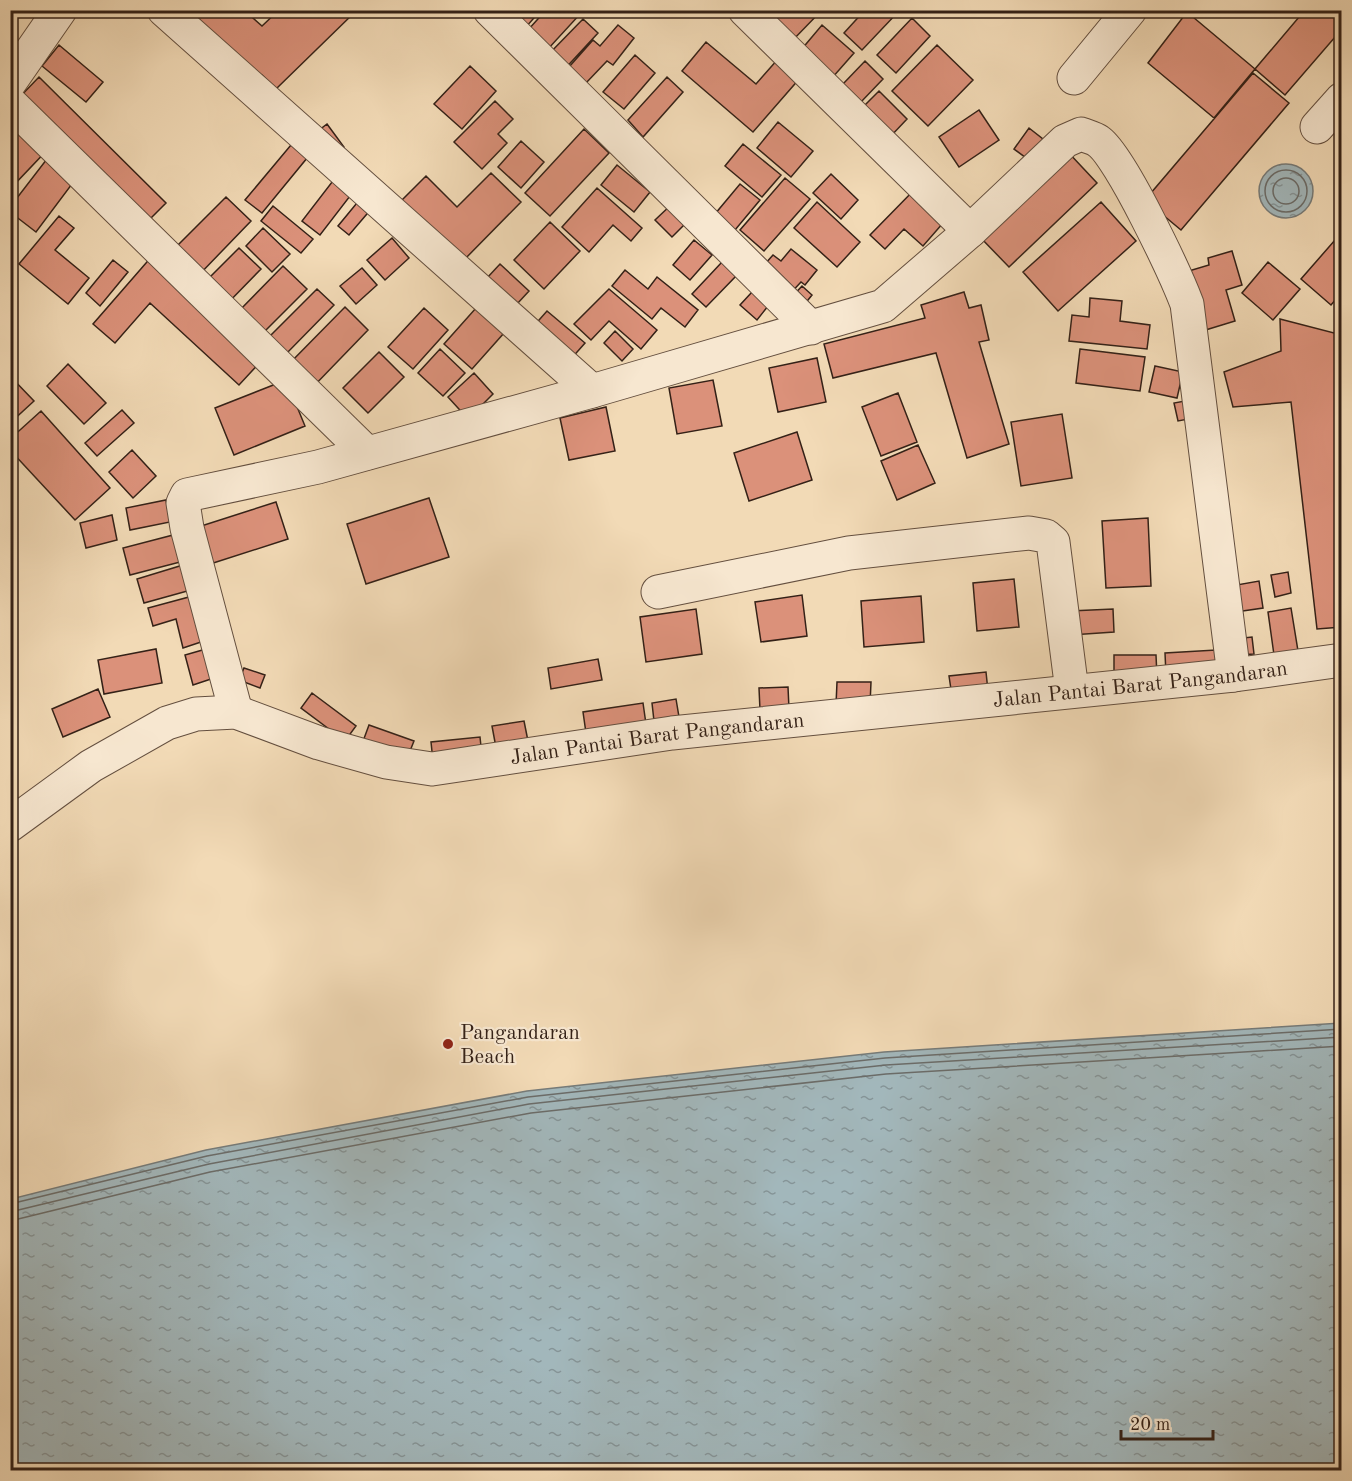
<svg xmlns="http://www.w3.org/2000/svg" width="1352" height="1481" font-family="'Old Standard TT',serif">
<defs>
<pattern id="water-ripples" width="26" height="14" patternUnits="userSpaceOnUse" patternTransform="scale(1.5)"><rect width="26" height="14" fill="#a2b7bb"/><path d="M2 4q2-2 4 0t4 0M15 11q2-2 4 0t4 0" fill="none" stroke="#859497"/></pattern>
</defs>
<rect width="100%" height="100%" fill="#f2dab6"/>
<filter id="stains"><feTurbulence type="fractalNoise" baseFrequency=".00333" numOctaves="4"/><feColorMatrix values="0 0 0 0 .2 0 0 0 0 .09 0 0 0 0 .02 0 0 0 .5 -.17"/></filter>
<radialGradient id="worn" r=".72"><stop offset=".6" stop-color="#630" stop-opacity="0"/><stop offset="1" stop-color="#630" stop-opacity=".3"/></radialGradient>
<path fill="url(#water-ripples)" stroke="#767b79" stroke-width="1.5" d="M1259 191a27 27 0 1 1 54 0a27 27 0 1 1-54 0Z
M1341,1023V1470H11V1199L206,1150L527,1091L884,1052Z"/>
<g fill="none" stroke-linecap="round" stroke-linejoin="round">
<path stroke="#6b6c69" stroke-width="1.5" d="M1265 191a21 21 0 1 1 42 0a21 21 0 1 1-42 0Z
M1273 191a13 13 0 1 1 26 0a13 13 0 1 1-26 0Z
M10,1204L207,1156L528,1097L885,1058L1342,1029
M10,1212L209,1164L529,1104L886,1065L1342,1037
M10,1221L210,1172L531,1113L886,1074L1342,1046"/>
</g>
<path fill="#db917a" stroke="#342117" stroke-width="1.5" d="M176,10H244L262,26L279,10H357L276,89L262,75L257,81Z
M510,10H541L526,27Z
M546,10L582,12L548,49L528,30Z
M758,10H822L791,42Z
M865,10L899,11L862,50L844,33Z
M1305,10H1342V29L1285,95L1255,69Z
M1187,12L1255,69L1214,118L1148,63Z
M912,18L930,36L896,73L877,55Z
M583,19L598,33L561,73L545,58Z
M618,25L634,38L613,65L607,61L586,83L569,67L593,40L600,46Z
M822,25L854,53L832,78L801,50Z
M706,42L756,84L778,59L800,78L753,132L682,71Z
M59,45L103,82L86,102L42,66Z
M937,45L973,80L928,126L892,91Z
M635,55L655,73L624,109L603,92Z
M865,61L883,79L861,102L843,84Z
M470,66L496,91L462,129L434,104Z
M1253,73L1289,103L1181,230L1145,200Z
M39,77L166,203L141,228L14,103Z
M667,77L683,92L643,137L628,120Z
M879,91L907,119L890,137L861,109Z
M495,101L513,119L498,134L507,143L482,169L454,142Z
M979,110L999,140L959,167L939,137Z
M21,120L50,147L10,189V131Z
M778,122L813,151L791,177L757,148Z
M327,124L344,147L335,154L318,131Z
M1029,128L1048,143L1033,163L1014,149Z
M584,129L609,153L550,216L525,193Z
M296,139L312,152L262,213L245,200Z
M521,141L544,162L521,188L498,167Z
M743,144L781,175L762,197L725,166Z
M1067,151L1097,183L1009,267L979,236Z
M50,155L78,176L36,232L10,212V207Z
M617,165L650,192L634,212L601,185Z
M339,173L357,187L320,235L302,221Z
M491,173L521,202L460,264L399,203L426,176L457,207Z
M831,174L858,200L841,219L813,193Z
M785,178L810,199L764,251L740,230Z
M740,184L760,200L730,236L710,220Z
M918,186L950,215L923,246L904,229L885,249L870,235Z
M597,188L642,228L631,241L613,225L589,252L562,227Z
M226,197L251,221L196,278L170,253Z
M361,198L372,208L349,235L338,226Z
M817,202L860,242L837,267L794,228Z
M1101,202L1136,241L1058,311L1023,272Z
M673,203L689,220L672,237L655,220Z
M273,206L313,239L301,253L261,221Z
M59,216L74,228L55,250L89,278L68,304L19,264Z
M550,222L580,251L544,289L514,260Z
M263,228L290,254L272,272L246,246Z
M1342,232V292L1331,305L1301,279Z
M392,238L409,258L385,280L367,260Z
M694,240L712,255L690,280L673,265Z
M239,248L261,269L223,308L201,286Z
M791,249L817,270L805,285L801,282L787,297L758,272L773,255L781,261Z
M1232,251L1242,285L1226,290L1235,321L1199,332L1182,273L1209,265L1208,258Z
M153,255L264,358L239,385L150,303L115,343L93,324Z
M113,260L128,272L100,306L86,293Z
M722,262L737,275L706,307L692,294Z
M1268,262L1300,289L1273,320L1242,293Z
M500,264L529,291L517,304L487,278Z
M283,266L307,289L260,336L237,313Z
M362,268L377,285L356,304L340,286Z
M625,270L648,289L657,277L698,310L685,327L661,308L652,319L612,286Z
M802,286L812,295L800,310L789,300Z
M317,289L334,305L286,354L269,337Z
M609,289L657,330L641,349L609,321L591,340L574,324Z
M752,292L768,306L757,320L740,305Z
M964,292L969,308L981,305L989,340L979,342L1009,444L967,458L936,353L833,378L824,344L925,318L921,305Z
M1090,298L1122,301L1120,321L1150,325L1147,349L1069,341L1072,315L1089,317Z
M345,307L368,330L310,390L286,367Z
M424,308L448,330L413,369L388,347Z
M476,308L504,333L472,369L444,344Z
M547,311L585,343L570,360L532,328Z
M1280,319L1342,335V627L1317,629L1291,402L1233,407L1224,372L1281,351Z
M615,331L633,349L622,361L604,343Z
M440,349L465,373L443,396L418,373Z
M1080,349L1145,357L1140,391L1076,383Z
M379,352L404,377L368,413L343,388Z
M817,358L826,402L778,412L769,368Z
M68,364L106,403L84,424L47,386Z
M1155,366L1183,372L1177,398L1149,392Z
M474,373L493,394L468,419L448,397Z
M10,376L34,401L10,423Z
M286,380L305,426L234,455L215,408Z
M713,380L722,426L677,434L669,388Z
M898,393L917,442L881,456L862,407Z
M1190,400L1194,418L1178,421L1174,403Z
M606,407L615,451L569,460L560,418Z
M122,410L134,423L97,456L85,443Z
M41,411L110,488L75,520L10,450V439Z
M1062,414L1072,478L1021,486L1011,422Z
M797,432L812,480L749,501L734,453Z
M918,445L935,483L897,500L881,461Z
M132,450L156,476L133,498L109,472Z
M429,498L449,557L366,584L347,524Z
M166,500L170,522L130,530L126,508Z
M276,502L288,539L207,565L195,528Z
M112,515L117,540L86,548L80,523Z
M1148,518L1151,586L1106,588L1102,521Z
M177,534L184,561L130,575L123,548Z
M183,565L191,590L144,603L137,579Z
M1288,572L1291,593L1275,597L1271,575Z
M1014,579L1019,627L977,631L973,583Z
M1259,581L1263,608L1229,613L1225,587Z
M802,595L807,636L761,642L755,602Z
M921,596L924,642L864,647L861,601Z
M189,597L201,642L183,648L176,619L153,626L148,608Z
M1291,608L1298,651L1274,655L1268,612Z
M696,609L702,654L646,662L640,617Z
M1113,609L1114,632L1071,635L1070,611Z
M1252,637L1254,654L1237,655L1235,639Z
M156,649L162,683L104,694L98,660Z
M206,649L214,678L193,685L185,655Z
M1216,650L1217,673L1166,675L1165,653Z
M1114,655H1156L1157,677L1114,678Z
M598,659L602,680L551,689L548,668Z
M244,668L265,675L260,688L239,680Z
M986,672L988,691L952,696L949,676Z
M837,682H871L870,705H836Z
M788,687L789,709L760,710L759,688Z
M98,689L110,717L63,737L52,709Z
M312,693L356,726L345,741L301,708Z
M676,699L679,717L654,721L652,703Z
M643,703L646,724L586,733L583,712Z
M524,721L529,746L497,753L492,726Z
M369,725L414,741L406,761L362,744Z
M480,737L482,756L433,761L431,742Z"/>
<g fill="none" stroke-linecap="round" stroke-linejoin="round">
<defs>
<g id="minor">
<path d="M164,10L592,391"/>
<path d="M490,10L811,328"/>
<path d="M745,10L970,231"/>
<path d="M1074,78L1130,10"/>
<path d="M10,82L60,10"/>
<path d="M10,103L367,453"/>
<path d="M1317,127L1342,99"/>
<path d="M658,592L849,553L1029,533L1046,536L1053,542L1072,691"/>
<path d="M236,712L187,528L183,503L187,495L318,467L592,391L883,306L970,231L1065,141L1081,134C1086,136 1094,138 1098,141C1120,155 1176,275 1187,304L1234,675"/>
<path id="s1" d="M10,825L91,766L167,723L196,714L236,712L319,743L386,762L432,769L672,733L1234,675L1342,660"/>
</g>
</defs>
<use href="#minor" stroke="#644f3f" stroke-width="35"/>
<use href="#minor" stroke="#f7e7d0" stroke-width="33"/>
</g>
<circle fill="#8f2418" stroke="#f7e7d0" stroke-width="2" cx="448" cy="1044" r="6"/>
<g text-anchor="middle" stroke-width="4.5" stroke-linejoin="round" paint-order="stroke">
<g font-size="21" fill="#342117" stroke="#f7e7d0">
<text dy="7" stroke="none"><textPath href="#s1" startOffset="1176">Jalan Pantai Barat Pangandaran</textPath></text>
<text dy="7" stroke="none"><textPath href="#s1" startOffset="690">Jalan Pantai Barat Pangandaran</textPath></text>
</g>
<g font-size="21" fill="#342117" stroke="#f7e7d0" text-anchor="start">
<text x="460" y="1039">Pangandaran<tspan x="460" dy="24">Beach</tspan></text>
</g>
</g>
<rect width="1352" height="1481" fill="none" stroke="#f2dab6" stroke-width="36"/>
<rect x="12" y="12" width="1328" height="1457" fill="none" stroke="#342117" stroke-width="3"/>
<rect x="18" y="18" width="1316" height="1445" fill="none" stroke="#342117" stroke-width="1.5"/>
<path d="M1121 1430v9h92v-9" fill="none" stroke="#342117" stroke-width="3"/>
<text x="1130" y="1430" font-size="18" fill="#342117" stroke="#f7e7d0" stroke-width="4.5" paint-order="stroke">20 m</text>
<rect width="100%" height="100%" filter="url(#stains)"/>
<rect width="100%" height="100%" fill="url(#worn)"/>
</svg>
